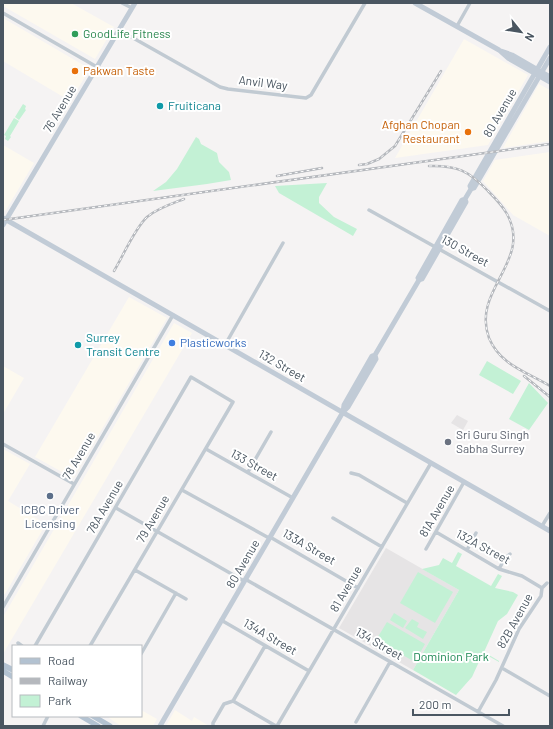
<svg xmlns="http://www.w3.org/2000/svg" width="553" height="729" font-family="Barlow,sans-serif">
<rect width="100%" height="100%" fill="#f5f3f3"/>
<path fill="#fdf9ef" d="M3,3H71L114,27L95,59L3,6Z
M3,18L90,69L70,101L3,61Z
M464,39L528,75L488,145L395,158Z
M539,84L550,90V141L503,148Z
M3,145L34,163L6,210L3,211Z
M550,152V236L513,215L483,181L495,160Z
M129,297L167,318L74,477L73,478L35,457Z
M174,323L192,333L3,654V617Z
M3,366L24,378L3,414Z
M3,449L30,464L8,501L46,524L5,594H4Z
M141,710L157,719L153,726H121L109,718L110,716H141Z
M175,710L192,721L194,717L209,726H166Z"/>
<path fill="#e6e4e5" d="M457,415L468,421L463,430L451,423Z
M386,548L459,590L413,670L339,628Z"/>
<path fill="#c3f1d5" d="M23,104L26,106L25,109L26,110L19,120L15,117Z
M14,118L19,121L10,136L11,137L8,141L5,139L6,136L4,135Z
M196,137L199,139L201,144L217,153L219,162L229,172L231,180L207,184L153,191L166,182L177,169Z
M327,183L319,197V203L334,217L357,229L353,236L279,193L275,186Z
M487,361L521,381L513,394L479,375Z
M529,383L548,403L529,430L509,419Z
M458,552L462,554L456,566L491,586L498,574L502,576L495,588L513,592L518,595L507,614L498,621L484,652L499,661V662L483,653L472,677L456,695L413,670L459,590L422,569L439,565L443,558L452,563Z
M418,572L453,592L435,623L400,603Z
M394,613L407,621L403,628L390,620Z
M412,619L419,623L417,627L427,632L423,639L405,628Z
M387,622L425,644L415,662L376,640Z"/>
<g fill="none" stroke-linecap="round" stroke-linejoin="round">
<path stroke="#c1cad2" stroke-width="3.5" d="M122,3L132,8
M3,13L97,67
M457,26L470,3
M119,30L220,87L228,89L306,98L311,95L365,3
M369,210L550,311
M225,345L283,243
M3,444L74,484
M206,449L293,498
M248,472L271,432
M351,473L359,475L407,503
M182,490L269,538
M116,508L244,581
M333,518L382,547
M542,526L550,513
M436,532L499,569L522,576L542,588
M270,537L358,588
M426,549L464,482
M467,550L476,533
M499,569L505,558L510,554
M135,570L186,599
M245,579L503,726
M542,588L547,583
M3,607L173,315
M221,620L309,671
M18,643L22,646
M35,646L191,377L233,402L90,646
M141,654L176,593
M502,668L550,696
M233,701L276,726
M478,712L496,680L519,629L541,596L542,588
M356,722L390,662
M43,726L48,716
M213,726V723L224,704L233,701L265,646
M277,726L431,463"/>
<path stroke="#c1cbd6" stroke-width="5" d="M415,3L499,50L508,58L550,82
M501,51L512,55L550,77
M471,189L474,188L550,58
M3,218L550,531
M3,225L135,3
M419,280L422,279L466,202L465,199
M343,412L348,407L376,359L375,355
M160,726L343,412L344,405L372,356L375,355L419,280L418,278L462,200L465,199L471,189L470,186L550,47"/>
<path stroke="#b3c2d1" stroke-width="5.5" d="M3,665L13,670
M3,671L13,677
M81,716L98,726
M93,716L110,726"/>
<defs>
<path id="rail" d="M359,165L367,164L379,159L395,146L441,71
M429,166C457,165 469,171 488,191C495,198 502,205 507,214C533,261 471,290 489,338C500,365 527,372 550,386
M277,176L322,168
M3,220L550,144
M114,271C123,256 135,228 147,217C158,208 171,204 184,199
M524,376L550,397"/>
</defs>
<use href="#rail" stroke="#b5b8bd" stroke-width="2.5"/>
<use href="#rail" stroke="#fff" stroke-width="1" stroke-dasharray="3" stroke-linecap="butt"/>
</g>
<circle fill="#2e9e5b" stroke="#fff" stroke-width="1.5" cx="75" cy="34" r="4"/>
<g fill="#e8710a" stroke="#fff" stroke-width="1.5">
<circle cx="75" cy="71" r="4"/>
<circle cx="468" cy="132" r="4"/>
</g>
<g fill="#0f9aa8" stroke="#fff" stroke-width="1.5">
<circle cx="160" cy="106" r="4"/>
<circle cx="78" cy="345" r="4"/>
</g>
<circle fill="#3f7fe0" stroke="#fff" stroke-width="1.5" cx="172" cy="343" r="4"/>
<circle fill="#6b7280" stroke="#fff" stroke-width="1.5" cx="448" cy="442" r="4"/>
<circle fill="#5c6f8a" stroke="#fff" stroke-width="1.5" cx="50" cy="496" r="4"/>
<g text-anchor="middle" stroke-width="4" stroke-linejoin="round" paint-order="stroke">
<g font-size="12" fill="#27864d" stroke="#fff" text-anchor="start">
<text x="83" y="38">GoodLife Fitness</text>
</g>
<g font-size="12" fill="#c56008" stroke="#fff" text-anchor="start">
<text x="83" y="75">Pakwan Taste</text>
<text x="460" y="129" text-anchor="end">Afghan Chopan<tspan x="460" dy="14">Restaurant</tspan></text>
</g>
<g font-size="12" fill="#4a5661" stroke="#fff">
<text transform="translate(263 83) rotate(7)" y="4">Anvil Way</text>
<text transform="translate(60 109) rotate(-59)" y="4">76 Avenue</text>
<text transform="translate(500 113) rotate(-60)" y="4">80 Avenue</text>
<text transform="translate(465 251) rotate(29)" y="4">130 Street</text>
<text transform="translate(282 366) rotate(30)" y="4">132 Street</text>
<text transform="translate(79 456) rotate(-60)" y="4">78 Avenue</text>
<text transform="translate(254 465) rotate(29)" y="4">133 Street</text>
<text transform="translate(105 507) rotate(-60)" y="4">78A Avenue</text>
<text transform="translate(437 511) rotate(-60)" y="4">81A Avenue</text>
<text transform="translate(153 519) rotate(-60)" y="4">79 Avenue</text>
<text transform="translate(309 547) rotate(30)" y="4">133A Street</text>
<text transform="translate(483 547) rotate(28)" y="4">132A Street</text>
<text transform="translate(243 564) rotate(-60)" y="4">80 Avenue</text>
<text transform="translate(346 589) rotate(-60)" y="4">81 Avenue</text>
<text transform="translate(515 621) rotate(-61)" y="4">82B Avenue</text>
<text transform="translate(270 637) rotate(30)" y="4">134A Street</text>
<text transform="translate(379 644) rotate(30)" y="4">134 Street</text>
</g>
<g font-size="12" fill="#0d838f" stroke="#fff" text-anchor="start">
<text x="168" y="110">Fruiticana</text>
<text x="86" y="342">Surrey<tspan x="86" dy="14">Transit Centre</tspan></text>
</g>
<g font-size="12" fill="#366cbe" stroke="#fff" text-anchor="start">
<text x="180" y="347">Plasticworks</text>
</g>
<g font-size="12" fill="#5b616d" stroke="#fff" text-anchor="start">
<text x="456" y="439">Sri Guru Singh<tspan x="456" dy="14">Sabha Surrey</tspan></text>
</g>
<g font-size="12" fill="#4e5e75" stroke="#fff">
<text x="50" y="514">ICBC Driver<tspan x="50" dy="14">Licensing</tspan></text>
</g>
<g font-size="12" fill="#17864f" stroke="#fff">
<text x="451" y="661">Dominion Park</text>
</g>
</g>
<rect width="553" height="729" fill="none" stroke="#4a5661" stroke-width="8"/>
<rect x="12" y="645" width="130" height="72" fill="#ffffff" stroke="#b7bbc0"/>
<rect x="20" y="658" width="20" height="6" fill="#b3c2d1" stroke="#b7bbc0"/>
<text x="48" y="665" font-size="12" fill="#4a5661">Road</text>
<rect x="20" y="678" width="20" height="6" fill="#b5b8bd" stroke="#b7bbc0"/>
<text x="48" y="685" font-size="12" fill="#4a5661">Railway</text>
<rect x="20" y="695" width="20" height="12" fill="#c3f1d5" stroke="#b7bbc0"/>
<text x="48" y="705" font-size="12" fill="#4a5661">Park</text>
<g transform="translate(521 32) rotate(120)" stroke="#ffffff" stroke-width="3" paint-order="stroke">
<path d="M0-3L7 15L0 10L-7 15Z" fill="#4a5661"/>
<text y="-6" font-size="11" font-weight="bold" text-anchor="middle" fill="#4a5661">N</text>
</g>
<path d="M413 709v6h96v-6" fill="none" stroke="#4a5661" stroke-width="2"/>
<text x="419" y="709" font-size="12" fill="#4a5661" stroke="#ffffff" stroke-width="3" paint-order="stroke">200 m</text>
</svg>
